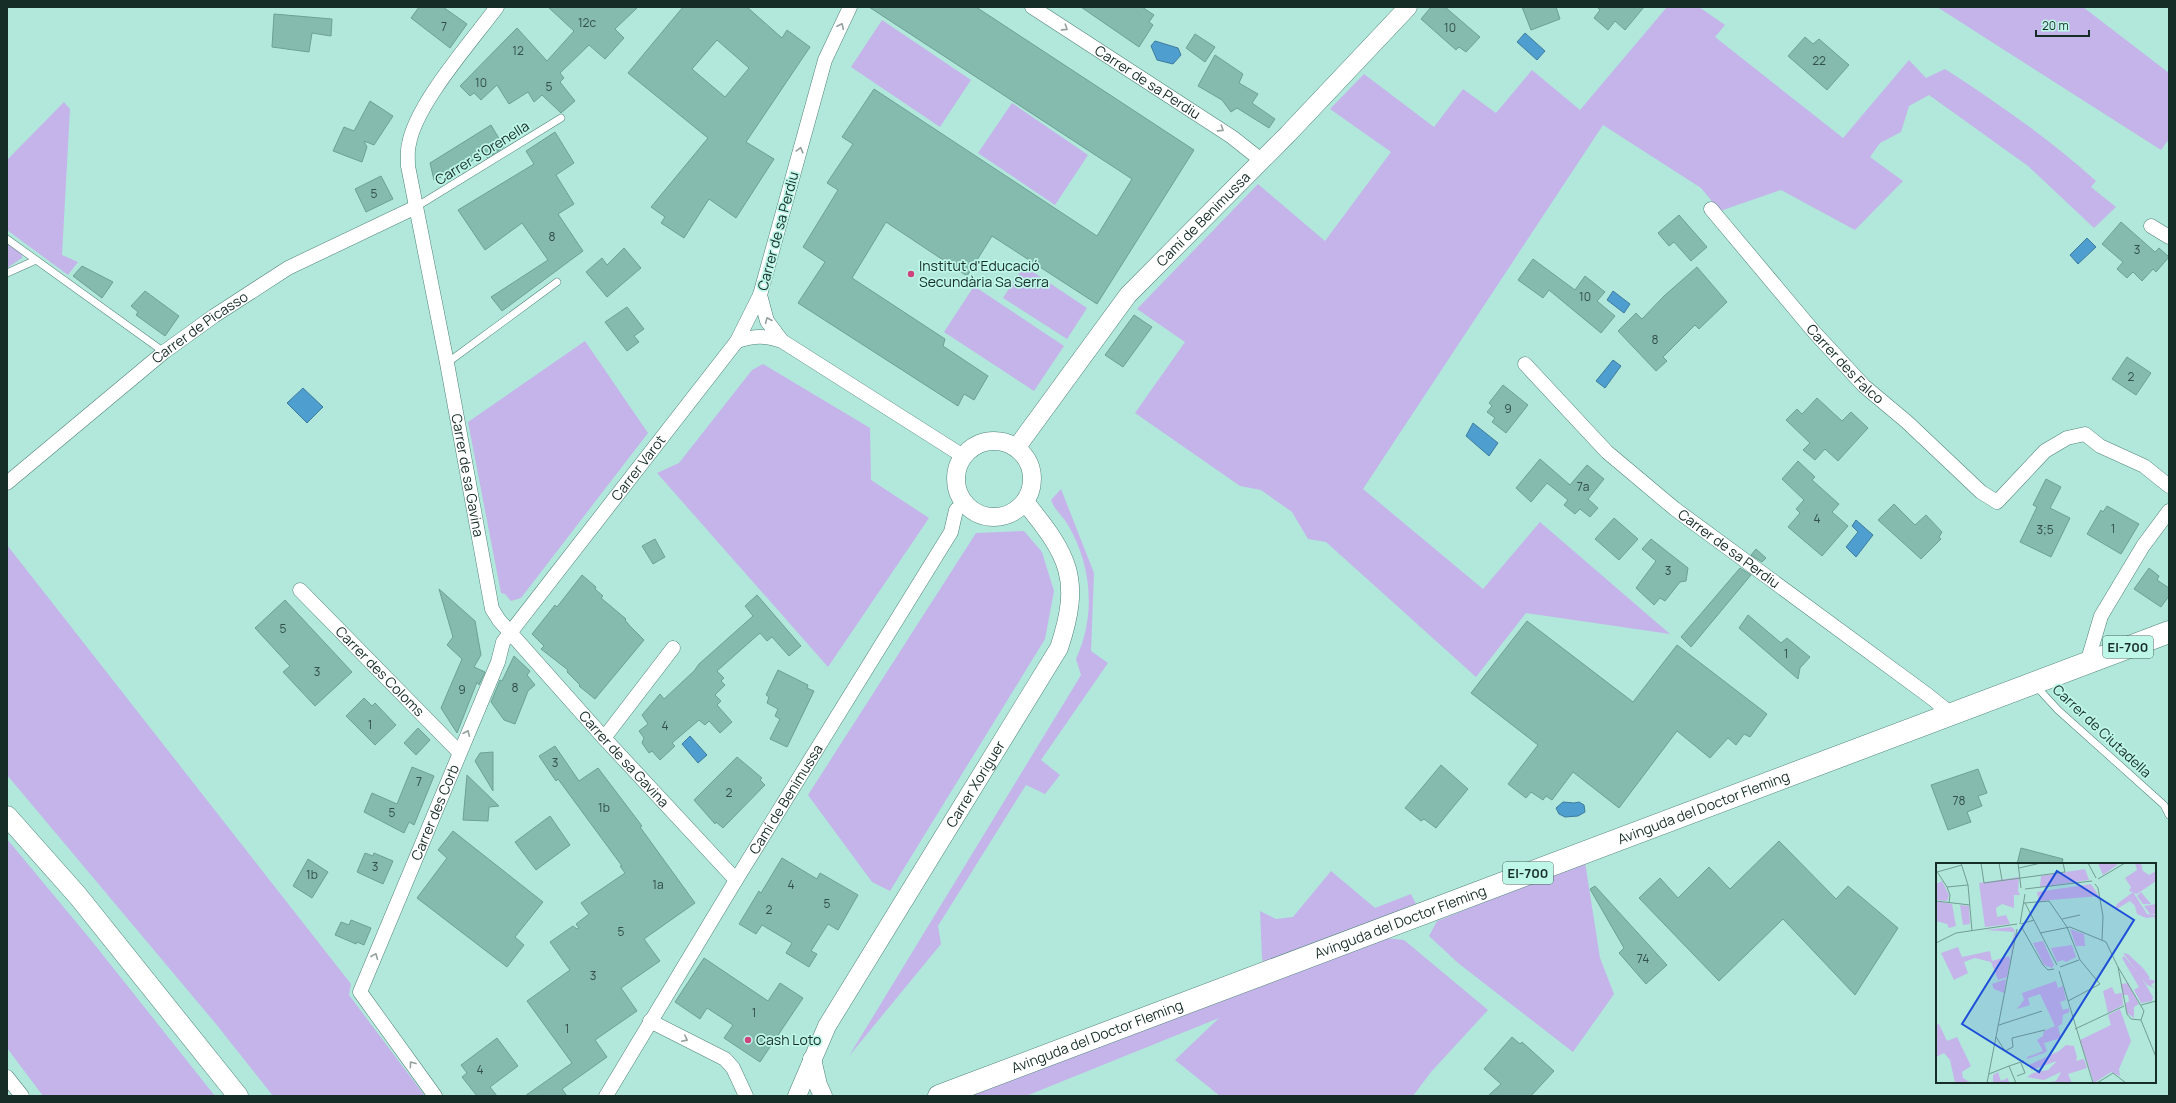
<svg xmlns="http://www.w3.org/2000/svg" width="2176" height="1103" font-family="Manrope,sans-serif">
<rect width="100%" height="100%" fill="#b1e8db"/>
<path fill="#c4b4ea" d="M1667,7H1699L1725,25L1715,37L1843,138L1909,60L1926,78L1945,69C1998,103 2049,139 2096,181L2091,187L2116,207L2094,228L2028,166L1929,95L1909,106L1901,132L1880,143L1870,157L1903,181L1855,230L1781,190L1720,211L1701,188L1603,125L1363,489L1483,589L1540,522L1670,634L1526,613L1476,677L1326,542L1308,539L1292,512L1261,490L1240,486L1135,413L1185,342L1137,309L1258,184L1325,241L1391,152L1330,109L1364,74L1434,127L1463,89L1496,113L1532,70L1580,110Z
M1937,7H2083L2169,73V139L2161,150Z
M882,20L971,80L940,127L851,67Z
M64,102L70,109L62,255L78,262L68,275L7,230V160Z
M1012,103L1088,155L1055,205L978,153Z
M7,242L22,252V258L7,268Z
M1024,266L1087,308L1067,339L1003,298Z
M974,286L1064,346L1034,391L944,332Z
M585,341L648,433L521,598L511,601L505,594L501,593L468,422Z
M763,364L870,428L871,480L929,518L828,667L657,473L679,463L752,370Z
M1061,489L1094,573L1091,651L1108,663L1041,760L1060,775L1045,794L1026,785L938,926L941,944L849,1056L1081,675L1076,659C1096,616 1092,566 1068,525C1063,516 1055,511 1051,500Z
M1024,531L1042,552L1054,591L1045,639L890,891L872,882L808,795L976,533Z
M7,545L351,984L349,995L425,1096H273L216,1024L7,775Z
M7,839L91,940L215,1096H43L7,1048Z
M1585,862L1600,958L1614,994L1573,1052L1458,963L1429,936L1437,921Z
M1331,871L1375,908L1411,894L1416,904L1264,964L1262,958L1260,911L1276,919L1293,917Z
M1385,938L1404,940L1488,1010L1431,1072L1413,1096H1220L1175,1060L1219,1018L1026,1096H970Z"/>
<path fill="#4e9ecf" stroke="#3d7c9d" d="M1525,33L1545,51L1537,60L1517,42Z
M1155,41L1178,48L1181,55L1173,64L1157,60L1151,46Z
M2087,238L2096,247L2078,264L2070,255Z
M1613,291L1630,304L1624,313L1607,300Z
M1613,360L1621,366L1605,388L1596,381Z
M303,388L323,407L307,423L287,403Z
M1473,423L1498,443L1489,456L1466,436Z
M1856,520L1873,535L1856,557L1846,547L1858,532L1852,526Z
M690,736L707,755L698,763L682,744Z
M1563,802L1574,803L1579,802L1584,805L1585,812L1578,816L1565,817L1559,814L1556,808Z"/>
<path fill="#85baae" stroke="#6ca194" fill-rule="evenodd" d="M419,7H443L467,24L450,48L411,18Z
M548,7H638L615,29L624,38L605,59L589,45L560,73L564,78L560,82L575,101L561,113L542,95L534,102L528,92L509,104L497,85L481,100L474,93L470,96L460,86L517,28L547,61L574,31Z
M683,7H747L782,38L787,30L810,47L746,142L774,159L736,218L709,199L684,238L661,223L665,217L651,207L708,138L628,73ZM717,40L749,68L725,97L692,69Z
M869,7H976L1194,150L1097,304L992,236L967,276L886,222L852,278L945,339L943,346L988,376L974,400L964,394L958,406L798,303L825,262L803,247L838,190L827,183L853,144L842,137L874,89L1097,236L1132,179Z
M1081,7H1142L1154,15L1149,22L1153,25L1139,47Z
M1431,7H1445L1480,37L1466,52L1459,47L1456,50L1421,19Z
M1522,7H1556L1560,19L1531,30Z
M1597,7H1644L1625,30L1615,21L1608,30L1594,18L1600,10Z
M274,14L332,19L331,36L312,33L309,52L272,47Z
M1195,34L1215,47L1205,62L1186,48Z
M1805,37L1813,44L1819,39L1849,65L1827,90L1788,56Z
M1215,55L1243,74L1239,83L1258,94L1252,103L1275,119L1269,128L1237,108L1231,112L1222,100L1198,86Z
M370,101L393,116L374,145L364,141L367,147L362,162L333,151L344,127L354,131Z
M491,125L504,147L487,158L483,152L463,168L434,180L430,163Z
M555,132L574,163L556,175L574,204L558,214L583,251L502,311L491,297L548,260L522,223L485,250L458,210L534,164L526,151Z
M381,176L393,199L366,212L355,189Z
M1679,215L1707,247L1691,261L1674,242L1669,246L1658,233Z
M2121,222L2155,252L2159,248L2169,257L2156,272L2153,269L2142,281L2133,272L2127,278L2117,269L2123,262L2102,244Z
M624,248L641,268L607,297L586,272L602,258L607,265Z
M1533,259L1575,290L1585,276L1605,292L1597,301L1615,316L1601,333L1549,290L1543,298L1518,280Z
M82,266L113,282L102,298L73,276Z
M1697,267L1727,302L1699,329L1695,325L1663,357L1667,361L1656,371L1618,331L1636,313L1642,319L1664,296Z
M145,291L179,316L165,336L136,315L138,312L131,306Z
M627,307L644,329L634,336L639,342L627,351L605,322Z
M1134,315L1152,327L1123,367L1105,355Z
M2127,357L2151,373L2136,395L2112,379Z
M1503,385L1528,405L1506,433L1492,422L1495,418L1487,412L1492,406L1489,403Z
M1817,398L1842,421L1851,412L1868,428L1838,461L1825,449L1815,460L1803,450L1810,443L1786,420L1797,409L1802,414Z
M1540,459L1570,485L1587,465L1604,479L1588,499L1598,508L1590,517L1580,509L1575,514L1564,505L1568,500L1547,483L1531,502L1516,488Z
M1798,461L1815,477L1812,480L1839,504L1832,512L1848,526L1822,556L1788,527L1800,513L1796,509L1804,500L1782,479Z
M2046,479L2061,487L2050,508L2070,518L2051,557L2020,542L2037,507L2033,505Z
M1894,504L1915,525L1926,515L1942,532L1939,537L1941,539L1921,559L1878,520Z
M2107,506L2139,524L2121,554L2087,534L2101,510L2103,512Z
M1614,518L1638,539L1619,560L1595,539Z
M655,539L665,557L653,564L642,546Z
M1651,539L1688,568L1686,581L1680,582L1665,601L1660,598L1654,605L1636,588L1656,561L1642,549Z
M1756,549L1766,558L1762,562L1751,555Z
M1740,568L1751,575L1691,647L1681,637Z
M2149,568L2159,576L2157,580L2169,588V596L2161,607L2134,589Z
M582,575L596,587L595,589L603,596L601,598L626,619L625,620L630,626L644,640L595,699L579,686L580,685L567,672L568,670L541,649L544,646L532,634L555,605L557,607Z
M439,589L475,621L481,655L474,667L485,672L479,685L477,682L457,733L441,708L462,659L447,645L453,637Z
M757,595L801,646L789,656L772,637L767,641L760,633L717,671L724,678L721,681L725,685L715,695L721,701L717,705L732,722L720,733L709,721L705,725L699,720L672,743L675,746L660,760L652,751L649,753L642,743L644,738L639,731L648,724L642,715L660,694L664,699L694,671L699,664L753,616L745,606Z
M285,600L352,672L315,706L283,672L290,666L255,628Z
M1748,615L1781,643L1787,638L1810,657L1800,668L1798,679L1739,628Z
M1527,621L1633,702L1677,645L1767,714L1750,737L1744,734L1736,745L1728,738L1710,758L1677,731L1619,808L1573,772L1552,800L1546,796L1543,800L1531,792L1526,798L1508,784L1538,745L1471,693Z
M514,656L530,671L527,675L535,685L528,691L515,724L504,720L491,702L500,680L502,681Z
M778,670L808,685L807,688L814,691L787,747L770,739L780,719L775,716L778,709L767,703L769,697L766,695Z
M364,698L372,706L375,703L396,725L375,745L346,716Z
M418,728L430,740L416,755L404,743Z
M555,746L579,781L598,768L642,826L640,827L695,903L644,939L660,961L621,988L637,1011L595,1040L607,1057L562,1089L567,1096H525L572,1063L527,1001L570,970L550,942L573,926L577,929L579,928L576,924L589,914L581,903L625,873L620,866H622L558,779L556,781L539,756Z
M493,752V791L475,761L480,753Z
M737,757L762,778L760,780L765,785L723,828L716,822L715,824L694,800Z
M1441,765L1468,789L1436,828L1424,819L1421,821L1405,808Z
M412,767L434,776L414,825L409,822L404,833L364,812L372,793L397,804Z
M1978,769L1987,793L1978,796L1982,806L1967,812L1971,822L1948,830L1931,785Z
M467,775L499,806L489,807L488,821L463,820Z
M550,816L570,845L536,870L515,842Z
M453,831L543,902L515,937L524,945L507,967L417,898L447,858L438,850Z
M1779,841L1836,899L1848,886L1898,928L1855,995L1783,919L1719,981L1639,898L1660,878L1678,898L1709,867L1730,889Z
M2021,848L2063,859L2062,864H2017Z
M365,853L373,856L374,853L393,861L383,884L357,872Z
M782,858L817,879L820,873L858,895L838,930L828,924L811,951L817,954L809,967L786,953L792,943L762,925L756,934L739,924L759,891L761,893Z
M308,859L328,872L312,898L293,886Z
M1595,886L1667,965L1646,984L1619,953L1624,948L1590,889Z
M351,920L371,928L364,945L357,942L356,944L335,935L341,922L349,925Z
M704,958L768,1001L780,983L803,998L760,1062L724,1038L733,1025L707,1008L700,1019L675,1002Z
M1512,1037L1520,1044L1522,1042L1554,1071L1531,1096H1488L1501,1084L1484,1069Z
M497,1038L518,1066L490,1087L497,1096H477L462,1077L467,1073L461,1065Z"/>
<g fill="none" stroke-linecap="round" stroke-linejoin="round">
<defs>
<path id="service" d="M416,207L561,118
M7,239L164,352
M7,273L36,260
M447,363L557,282
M2035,685L2058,710L2164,805L2169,815"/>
<g id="minor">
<path id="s1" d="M497,7C471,42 416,104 409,144C407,151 408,159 408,166L447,363L492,609L499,620L604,738L736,880"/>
<path d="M850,7L825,60L760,295L767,321L782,341L963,456"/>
<path id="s2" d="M1032,7L1232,137L1261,160"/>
<path id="s3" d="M1711,209L1815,333L1864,386L1907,422L1981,492L1997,502L2045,451L2067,438L2085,434L2100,446L2144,466L2169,486"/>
<path d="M2151,226L2169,237"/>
<path d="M737,341C754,336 765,335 782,341"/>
<path id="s4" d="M1525,364L1607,452L1675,509L1929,696L1944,708L1948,715"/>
<path id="s5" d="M7,483L164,352L214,316L288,268L416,207"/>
<path id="s6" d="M300,590L459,752"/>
<path d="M2087,663L2101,616L2143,546L2169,511"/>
<path d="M604,738L673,648"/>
<path d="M650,1021L725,1059L733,1068L746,1096"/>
<path d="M7,1077L22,1096"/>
<path id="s7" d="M435,1096L360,992L498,662L503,642L737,341L760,295"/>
<path id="s8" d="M606,1096L736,880L951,532L956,510L964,504"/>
</g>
<g id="tertiary">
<circle cx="994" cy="479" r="38"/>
<path id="s9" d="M1017,447L1128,295L1288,134L1408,7"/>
<path d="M812,1059L818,1085L823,1096"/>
<path id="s10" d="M797,1096L827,1026L1059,648C1082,579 1069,556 1025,502"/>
</g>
<path id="secondary" d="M7,816L78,896L238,1096"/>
<g id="primary">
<path id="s11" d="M939,1096L2169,632"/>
</g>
</defs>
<use href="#service" stroke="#508479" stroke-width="8"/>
<use href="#minor" stroke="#508479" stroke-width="15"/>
<use href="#tertiary" stroke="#508479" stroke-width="19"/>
<use href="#secondary" stroke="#508479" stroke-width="21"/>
<use href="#primary" stroke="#508479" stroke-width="23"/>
<use href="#service" stroke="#fff" stroke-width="7"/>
<use href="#minor" stroke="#fff" stroke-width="14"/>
<use href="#tertiary" stroke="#fff" stroke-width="18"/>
<use href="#secondary" stroke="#fff" stroke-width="20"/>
<use href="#primary" stroke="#fff" stroke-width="22"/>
</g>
<defs><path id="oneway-chevron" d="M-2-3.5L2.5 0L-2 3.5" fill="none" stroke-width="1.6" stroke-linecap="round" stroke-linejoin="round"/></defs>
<g stroke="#96a09e">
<use href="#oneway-chevron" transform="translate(841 26) rotate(-65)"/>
<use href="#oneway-chevron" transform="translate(1065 28) rotate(33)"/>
<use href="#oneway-chevron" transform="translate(1221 129) rotate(33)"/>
<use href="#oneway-chevron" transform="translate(800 150) rotate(-75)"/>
<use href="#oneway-chevron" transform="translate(768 320) rotate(-113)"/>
<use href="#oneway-chevron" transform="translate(467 733) rotate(-67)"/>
<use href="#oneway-chevron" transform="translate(375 956) rotate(-68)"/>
<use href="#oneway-chevron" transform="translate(685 1039) rotate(27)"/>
<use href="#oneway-chevron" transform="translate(412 1064) rotate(-126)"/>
</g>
<g fill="#cd447e" stroke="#bef6e8" stroke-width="1.5">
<circle cx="911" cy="274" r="4"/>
<circle cx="748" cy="1040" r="4"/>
</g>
<g text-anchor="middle" stroke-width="3.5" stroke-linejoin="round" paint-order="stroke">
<g font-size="12" fill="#325049">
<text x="587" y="27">12c</text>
<text x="444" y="31">7</text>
<text x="1450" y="32">10</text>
<text x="518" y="55">12</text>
<text x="1819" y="65">22</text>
<text x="481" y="87">10</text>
<text x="549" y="91">5</text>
<text x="374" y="198">5</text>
<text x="552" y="241">8</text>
<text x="2137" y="254">3</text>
<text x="1585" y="301">10</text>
<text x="1655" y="344">8</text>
<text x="2131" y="381">2</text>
<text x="1508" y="413">9</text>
<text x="1583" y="491">7a</text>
<text x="1817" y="523">4</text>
<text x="2113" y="533">1</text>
<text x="2045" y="534">3;5</text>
<text x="1668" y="575">3</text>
<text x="283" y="633">5</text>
<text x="1786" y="658">1</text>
<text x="317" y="676">3</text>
<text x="515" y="692">8</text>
<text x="462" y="694">9</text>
<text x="370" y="729">1</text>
<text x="665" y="730">4</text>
<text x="555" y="767">3</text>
<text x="419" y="786">7</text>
<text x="729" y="797">2</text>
<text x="1959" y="805">78</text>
<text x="604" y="812">1b</text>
<text x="392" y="817">5</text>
<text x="375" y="871">3</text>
<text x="312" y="879">1b</text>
<text x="658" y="889">1a</text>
<text x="791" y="889">4</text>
<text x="827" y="908">5</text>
<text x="769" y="914">2</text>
<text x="621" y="936">5</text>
<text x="1643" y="963">74</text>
<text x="593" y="980">3</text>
<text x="754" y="1017">1</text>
<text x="567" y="1033">1</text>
<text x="480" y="1074">4</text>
</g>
<g fill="#bef6e8" stroke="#486961" stroke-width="1">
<rect x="2103" y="636" width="50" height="22" rx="3"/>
<rect x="1503" y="862" width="50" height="22" rx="3"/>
</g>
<g font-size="13" font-weight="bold" fill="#162c27">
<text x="2128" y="652">EI-700</text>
<text x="1528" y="878">EI-700</text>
</g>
<g font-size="14" fill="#162c27" stroke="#bef6e8">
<text dy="5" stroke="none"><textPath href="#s2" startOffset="138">Carrer de sa Perdiu</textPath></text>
<text transform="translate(482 153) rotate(-32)" y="5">Carrer s'Orenella</text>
<text dy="5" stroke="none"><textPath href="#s9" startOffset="295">Camí de Benimussa</textPath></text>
<text transform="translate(778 231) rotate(-75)" y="5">Carrer de sa Perdiu</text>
<text dy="5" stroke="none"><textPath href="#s5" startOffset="248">Carrer de Picasso</textPath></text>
<text dy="5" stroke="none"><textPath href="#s3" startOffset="205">Carrer des Falco</textPath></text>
<text dy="5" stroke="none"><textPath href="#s7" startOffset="727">Carrer Varot</textPath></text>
<text dy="5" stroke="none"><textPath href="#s1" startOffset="501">Carrer de sa Gavina</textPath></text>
<text dy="5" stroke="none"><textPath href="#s4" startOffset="276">Carrer de sa Perdiu</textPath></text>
<text dy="5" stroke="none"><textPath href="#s6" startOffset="114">Carrer des Coloms</textPath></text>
<text transform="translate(2102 731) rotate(43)" y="5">Carrer de Ciutadella</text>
<text dy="5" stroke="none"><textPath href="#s1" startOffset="837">Carrer de sa Gavina</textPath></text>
<text dy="5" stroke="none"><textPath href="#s10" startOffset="360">Carrer Xoriguer</textPath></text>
<text dy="5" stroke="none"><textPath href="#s8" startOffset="347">Camí de Benimussa</textPath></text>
<text dy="5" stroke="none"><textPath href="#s11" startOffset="817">Avinguda del Doctor Fleming</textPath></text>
<text dy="5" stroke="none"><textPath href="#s7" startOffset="323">Carrer des Corb</textPath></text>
<text dy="5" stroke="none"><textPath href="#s11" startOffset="493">Avinguda del Doctor Fleming</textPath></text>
<text dy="5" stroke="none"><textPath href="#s11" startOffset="169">Avinguda del Doctor Fleming</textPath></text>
</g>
<g font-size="14" fill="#162c27" stroke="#bef6e8" text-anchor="start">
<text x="919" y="271">Institut d'Educació<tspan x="919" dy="16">Secundària Sa Serra</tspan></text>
<text x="756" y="1045">Cash Loto</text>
</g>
</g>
<g transform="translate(1936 863)">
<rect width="220" height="220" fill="#b1e8db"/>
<path d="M162,0H180L181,2L167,12ZM199,0H205L207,8L213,12L220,8V18L201,31L193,28L195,24L189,15L201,7ZM149,6L153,17L104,24L105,13ZM83,14L82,28L84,32H78V45L66,41L60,45L61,54L70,52L74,61L49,64L43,20ZM6,18L13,32L11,38L0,37V21ZM155,21L163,33L103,38L101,29ZM197,29L211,51L220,52V58L218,54L210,55L201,51L199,43L194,38L179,47L181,41ZM205,29L215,41H207L201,33ZM0,38L16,41L20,63L13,65L11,61L0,58ZM220,41V51H214L208,43ZM24,42L33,43L34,61L27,62ZM75,64L78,66L79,71L71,114L62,117L55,99L39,95L28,99L32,110L18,117L5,90L22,84L26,94L54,88L56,98L73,93L74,96L78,69L50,67ZM134,66L148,71L149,83H140ZM107,78L118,102L116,105L108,102L97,80ZM136,82L140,94L130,99L127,97L121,99L115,85ZM187,90L192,91L207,105L214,115L212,116L220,118L215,122L219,125L211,122ZM188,93L204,112L217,134L216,138L205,140L198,127L203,124L186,95ZM70,116L68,130L58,126L56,121ZM120,118L122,125L127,123L130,137L124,139L127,147L133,145V149L127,152L126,161L122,163L125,175L108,180L111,188L108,190L91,196V194L107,188L101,177L107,173L108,168L119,163L104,131L92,135L94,142L81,146L88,137L86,130ZM192,120L203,141L198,144V155L191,150L189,140L193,139L192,132H187L185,121ZM176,124L179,131L186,130L187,142L172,150L167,128ZM184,146L195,178L183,206L184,213L175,209L158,220L144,177L175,162L172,152ZM3,161L11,178L21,174L35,203L26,209L27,215L35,220H19L14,197L8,190L0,194V162ZM130,182L138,183L141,194L140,198L148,196L151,205L132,211L136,220H109L120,218L125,209L108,217L91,214L97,210L112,207L121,198L95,207L93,202L123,188ZM62,209L65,218L72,215L73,220H57V212Z" fill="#c4b4ea"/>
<path fill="none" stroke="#739d93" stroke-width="1" d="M25,0L32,22L36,68M45,0L48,20L129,9L127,0M63,0L66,17M82,0L85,25M152,0L160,15M83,5L105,0M0,7L11,24L14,32L13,40M1,9L26,2M162,16L189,0M159,21L162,25L167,53L166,77M11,24L32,22M89,26L156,18M0,38L34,42M88,40L113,38L131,64L144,97L164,121L132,138M89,40L121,102M126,56L144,52M84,61L89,31M85,61L98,57M85,63L107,102L112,107L118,106M104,70L134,64L170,79L182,104L191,151L195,156L205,157M0,80L20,70L81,61M124,104L143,97M182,104L208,148L205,157M123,108L157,220M205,142L220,138M205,157L220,194M63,162L106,148M139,166L188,143M60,174L69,188L77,184L76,175L109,167M53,211L73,203M81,213L89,210L85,200M51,220L81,66M80,220L73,203L88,198M161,220L177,210L190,220"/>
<path fill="#1d4ed8" fill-opacity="0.15" stroke="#1d4ed8" stroke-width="2" d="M121,8L198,57L103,209L26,161Z"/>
<rect width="220" height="220" fill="none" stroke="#162c27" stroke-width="2"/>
</g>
<rect width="2176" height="1103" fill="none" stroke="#162c27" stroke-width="16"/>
<path d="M2036 30v6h53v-6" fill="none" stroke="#162c27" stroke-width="2"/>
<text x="2042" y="30" font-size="12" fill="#162c27" stroke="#bef6e8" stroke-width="3" paint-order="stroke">20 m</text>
</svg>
